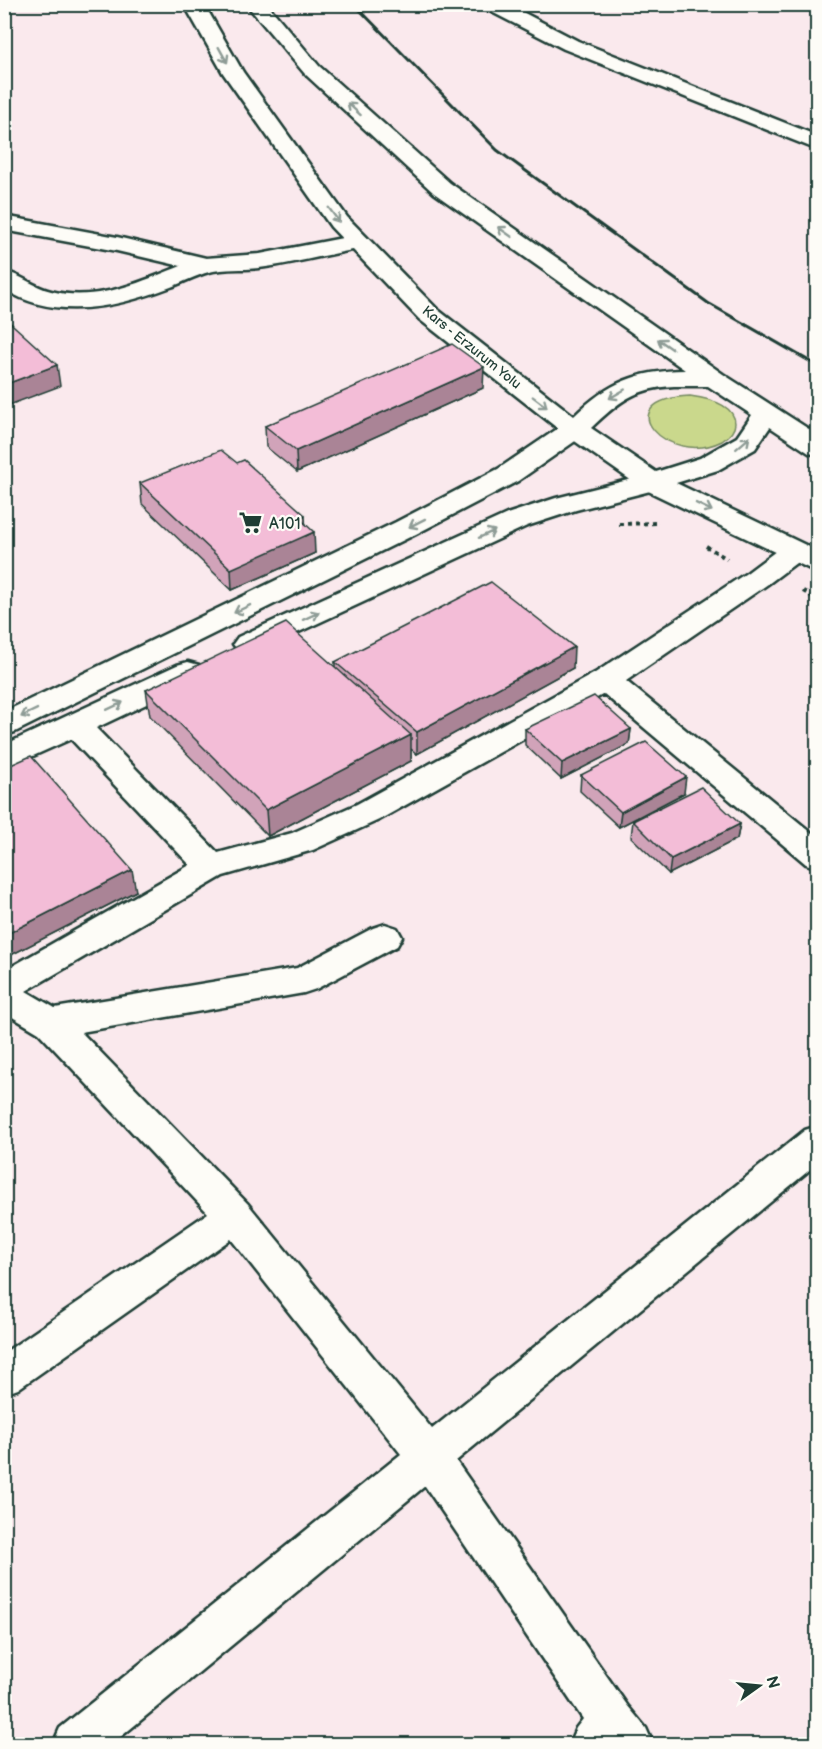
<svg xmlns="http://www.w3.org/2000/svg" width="822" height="1749" font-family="'Balsamiq Sans',sans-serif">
<rect width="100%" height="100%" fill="#fae9ed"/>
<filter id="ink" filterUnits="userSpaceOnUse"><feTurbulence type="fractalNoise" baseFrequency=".0167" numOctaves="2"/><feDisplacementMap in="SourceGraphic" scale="12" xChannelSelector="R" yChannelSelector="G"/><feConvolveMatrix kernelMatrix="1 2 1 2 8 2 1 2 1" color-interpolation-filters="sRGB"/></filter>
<g filter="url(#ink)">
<path fill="#cad88c" stroke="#748a60" stroke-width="1.5" d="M690,396C705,398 734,403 735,423C735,431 728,437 722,441C668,468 605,400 690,396Z"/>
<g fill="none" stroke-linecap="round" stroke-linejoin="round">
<defs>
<path id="minor" d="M481,4H507L578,41L818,136V150L564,49L484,8Z
M4,216L117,237L206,258L260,254L358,235L366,237L370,242L366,247L358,249C325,255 292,264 259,268C243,270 225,268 209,272C197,275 184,282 171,287C118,307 56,322 4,289V271C21,275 34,287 51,291C95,303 141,282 181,266L117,251L4,230Z
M575,421L584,423L588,429L584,435L518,481L416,534L15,732L4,735V712L396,522L498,469L566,423Z
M652,474L662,476L666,482L662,488L576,510L527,526L258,651L248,654L238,651L233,644L238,637L507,514L556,498Z
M794,542L804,545L808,551L804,557L768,584L626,681L818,838V868L806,864L604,694L379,820L313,850L223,876L26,991L55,1008L297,968L373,928L385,924L397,928L402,937L397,946L316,989L304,993L81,1032L248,1204L432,1429L805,1130L818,1126V1163L456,1461L627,1705L646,1728L653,1744H569L576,1728L583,1719L425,1486L112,1744H53L60,1728L401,1454L231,1239L18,1389L4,1394V1353L208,1213L39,1033L4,1012V971L190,865L71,739L4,769V745L177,665L188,662L199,665L203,672L199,679L96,728L218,853L292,833L357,804L595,673L748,572L784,545Z"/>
<path id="highway" d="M184,4H204L243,72L347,217L437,309L574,416C609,382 637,371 685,370L434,193L305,74L246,4H267L319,66L450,183L723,374L818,435V455L809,453L770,427L755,449L718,470L676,483L818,551V571L808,568L642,488L566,435L419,319L331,227L223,73ZM674,386H708L752,415L737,437L700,458L656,472L591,428C618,402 635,388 674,386Z"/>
</defs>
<use href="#minor" stroke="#1f3d34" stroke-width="5"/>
<use href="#highway" stroke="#1f3d34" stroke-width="5"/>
<path stroke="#1f3d34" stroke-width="4" stroke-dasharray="4 4" stroke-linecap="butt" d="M619,524L659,523
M706,546L727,559
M803,591L818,600"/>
<use href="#minor" fill="#fdfcf7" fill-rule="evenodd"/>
<use href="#highway" fill="#fdfcf7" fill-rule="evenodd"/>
<path stroke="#1f3d34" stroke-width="3" d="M354,4L497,150L708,303L818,366"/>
</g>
<path fill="#d1a3b9" stroke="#1f3d34" stroke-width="1.5" d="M483,388L297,472L266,447L265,426Z
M140,483L306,524L315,553L232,590L142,504Z
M335,662L573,668L417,754L411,749V761L268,836L150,716L146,690L335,667Z
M525,729H631L629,744L561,779L525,745Z
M4,768L136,891L11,955L4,947Z
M581,775L684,793L619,827L580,791Z
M633,821L740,824L737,839L669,874L631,837Z"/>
<path fill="#aa8496" stroke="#1f3d34" stroke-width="1.5" d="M57,365L60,386L4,407V385Z
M484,367L483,388L297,472L296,451Z
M305,515L306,536L314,532L315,553L232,590L231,569L299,518Z
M574,647L573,668L417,754V732Z
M631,729L629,744L561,779L562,763Z
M411,735V761L268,836L266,810Z
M686,777L684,793L619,827L621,812Z
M740,824L737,839L669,874L671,859Z
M132,870L136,891L11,955L7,934Z"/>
<path fill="#f3bdd7" stroke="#1f3d34" stroke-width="1.5" d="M4,317L57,365L4,385Z
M452,344L484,367L296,451L265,426Z
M221,450L237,463L244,460L305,515L299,518L314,532L231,569L140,483Z
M491,582L574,647L417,732L335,662Z
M286,623L411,735L266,810L146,690Z
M594,696L631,729L562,763L525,729Z
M646,742L686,777L621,812L581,775Z
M31,756L132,870L7,934L4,931V768Z
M701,787L740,824L671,859L633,821Z"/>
<defs><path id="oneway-shaft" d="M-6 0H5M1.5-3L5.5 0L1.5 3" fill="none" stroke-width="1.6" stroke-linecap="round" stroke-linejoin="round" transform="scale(1.5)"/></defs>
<g stroke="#8e9c96">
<use href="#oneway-shaft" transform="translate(223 55) rotate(61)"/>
<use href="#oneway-shaft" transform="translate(354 109) rotate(-138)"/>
<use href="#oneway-shaft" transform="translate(334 215) rotate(54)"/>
<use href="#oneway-shaft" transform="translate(505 232) rotate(-145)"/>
<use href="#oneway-shaft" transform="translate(665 344) rotate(-145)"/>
<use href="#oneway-shaft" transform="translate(617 394) rotate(150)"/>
<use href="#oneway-shaft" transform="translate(540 402) rotate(37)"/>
<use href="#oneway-shaft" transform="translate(743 443) rotate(-41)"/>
<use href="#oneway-shaft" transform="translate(704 507) rotate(26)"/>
<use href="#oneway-shaft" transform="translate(417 523) rotate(153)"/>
<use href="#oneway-shaft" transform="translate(487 534) rotate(-25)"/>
<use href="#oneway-shaft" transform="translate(242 609) rotate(154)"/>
<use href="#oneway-shaft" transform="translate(311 616) rotate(-25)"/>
<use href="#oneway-shaft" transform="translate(115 706) rotate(-25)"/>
<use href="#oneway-shaft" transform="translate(29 713) rotate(154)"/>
</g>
</g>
<defs>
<symbol id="supermarket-bare" viewBox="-9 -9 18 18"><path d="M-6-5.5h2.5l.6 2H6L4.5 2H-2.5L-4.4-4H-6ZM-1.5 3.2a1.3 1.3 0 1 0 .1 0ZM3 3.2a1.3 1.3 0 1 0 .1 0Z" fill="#1f3d34" stroke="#fdfcf7" stroke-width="2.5" paint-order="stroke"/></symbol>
</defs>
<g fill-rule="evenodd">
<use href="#supermarket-bare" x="234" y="506" width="33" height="33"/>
</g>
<g text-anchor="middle" stroke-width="4.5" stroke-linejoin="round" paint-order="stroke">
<g font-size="14" fill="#1f3d34" stroke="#fdfcf7">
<text transform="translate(472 347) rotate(39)" y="5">Kars - Erzurum Yolu</text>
</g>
<g font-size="16" fill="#1f3d34" stroke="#fdfcf7" text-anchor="start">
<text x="269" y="529">A101</text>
</g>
</g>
<rect width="822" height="1749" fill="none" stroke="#fdfcf7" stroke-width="24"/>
<rect x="12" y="12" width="798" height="1725" fill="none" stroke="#1f3d34" stroke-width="2" filter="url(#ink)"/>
<g transform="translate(759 1686) rotate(75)" stroke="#fdfcf7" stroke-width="4.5" paint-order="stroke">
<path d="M0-4.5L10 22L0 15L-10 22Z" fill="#1f3d34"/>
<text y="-9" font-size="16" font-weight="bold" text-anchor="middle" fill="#1f3d34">N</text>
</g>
</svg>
